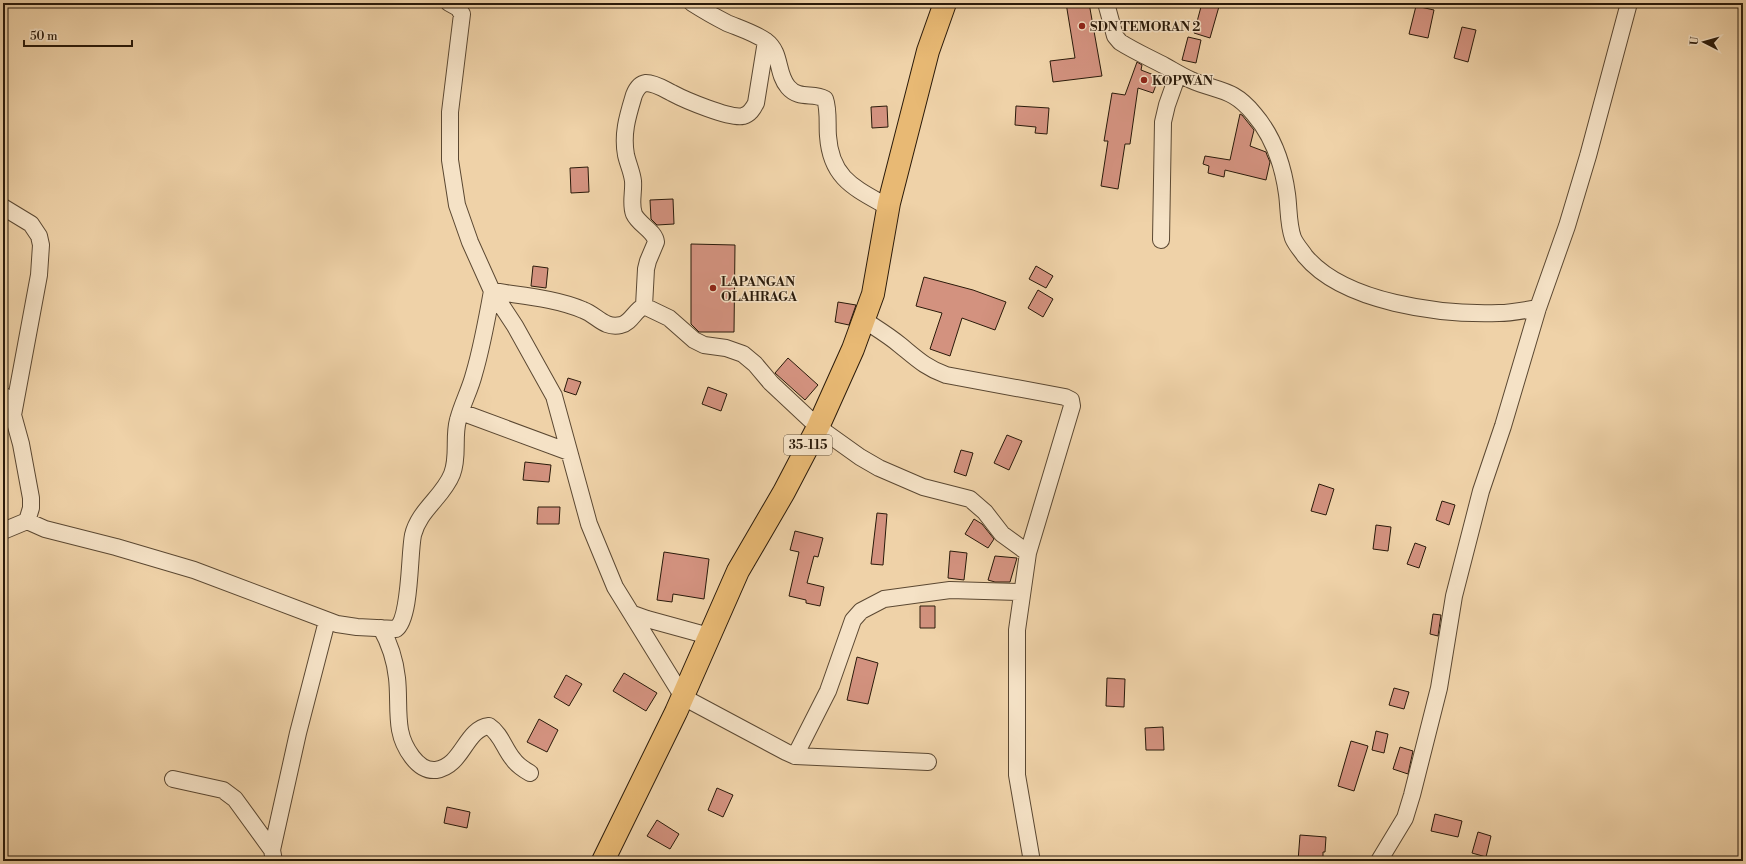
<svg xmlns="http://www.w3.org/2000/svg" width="1746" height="864" font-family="'Libre Bodoni',serif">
<rect width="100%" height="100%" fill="#efd2a8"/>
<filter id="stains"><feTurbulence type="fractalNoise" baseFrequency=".005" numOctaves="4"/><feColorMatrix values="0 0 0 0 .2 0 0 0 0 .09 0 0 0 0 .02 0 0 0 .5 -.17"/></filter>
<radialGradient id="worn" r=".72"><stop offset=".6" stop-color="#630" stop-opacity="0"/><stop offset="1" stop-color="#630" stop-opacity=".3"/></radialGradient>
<path fill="#d3927f" stroke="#2a1a0a" d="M1066,3H1089L1102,76L1053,82L1050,61L1075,58Z
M1202,3H1220L1210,38L1194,33Z
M1416,6L1434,10L1428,38L1409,34Z
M1462,27L1476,30L1468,62L1454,58Z
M1188,37L1201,40L1196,63L1182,60Z
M1137,62L1142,65L1141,70L1159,77L1153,93L1138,88L1130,144H1125L1118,189L1101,186L1108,141H1104L1112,93L1125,95Z
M887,106L888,127L872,128L871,107Z
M1016,106L1049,108L1047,134L1035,133L1036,127L1015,125Z
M1240,114L1242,115L1254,130L1250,146L1266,152L1267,155L1270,162L1266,180L1225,170L1224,177L1208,173L1209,166L1203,164L1205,156L1230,160Z
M588,167L589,192L571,193L570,168Z
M673,199L674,224L657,225L651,219L650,200Z
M691,244L735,245L734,332H699L691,324Z
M533,266L548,268L546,288L531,286Z
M1036,266L1053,276L1046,288L1029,279Z
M924,277L973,290L1006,302L995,330L962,318L950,356L930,349L942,313L916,306Z
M1038,290L1053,299L1043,317L1028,308Z
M838,302L856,305L849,325L835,322Z
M788,358L818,385L805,400L775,373Z
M568,378L581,382L576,395L564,391Z
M708,387L727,394L721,411L702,404Z
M1007,435L1022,441L1009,470L994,463Z
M961,450L973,453L966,476L954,472Z
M525,462L551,465L549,482L523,480Z
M1319,484L1334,489L1326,515L1311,511Z
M1442,501L1455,505L1449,525L1436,520Z
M538,507H560L559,524H537Z
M877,513L887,514L883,565L871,564Z
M974,519L982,524L994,539L988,548L965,534Z
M1376,525L1391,527L1388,551L1373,549Z
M795,531L823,538L818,557L814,556L807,583L824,587L820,606L806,603V600L789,596L799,552L790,550Z
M1415,543L1426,547L1419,568L1407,564Z
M950,551L967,553L964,580L948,578Z
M664,552L709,559L704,599L673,594L672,602L657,600Z
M995,556L1017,558L1010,582H995L988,580Z
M920,606H935V628H920Z
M1433,614L1441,615L1438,636L1430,634Z
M857,657L878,663L868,704L847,700Z
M624,673L657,693L646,711L613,691Z
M566,675L582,684L569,706L554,697Z
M1107,678L1125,679L1124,707L1106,706Z
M1394,688L1409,692L1404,709L1389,705Z
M539,719L558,730L547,752L527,742Z
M1163,727L1164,750H1146L1145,728Z
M1376,731L1388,734L1384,753L1372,750Z
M1351,741L1368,746L1354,791L1338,786Z
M1400,747L1413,751L1408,774L1393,769Z
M717,788L733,795L723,817L708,810Z
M447,807L470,812L467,828L444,823Z
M1435,814L1462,821L1458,837L1431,831Z
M657,820L679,834L670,849L647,836Z
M1478,832L1491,836L1486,857L1472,853Z
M1300,835L1326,837L1325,852H1323V861H1298Z"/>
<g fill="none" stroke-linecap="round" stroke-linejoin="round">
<defs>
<path id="street" d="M449,3L458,8L462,14L450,112V160L457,205L470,242L492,291L515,326L554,396L589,524L615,587L683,697L786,752L795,756L928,762
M692,3C703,10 715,17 727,23C739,28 755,33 766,41C782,53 776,73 788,87C799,100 813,92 825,99C829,110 827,125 828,136C831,179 855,188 888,207
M1106,3L1115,36L1120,42C1134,51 1150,58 1165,66C1174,71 1182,76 1191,80C1219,92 1233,88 1254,114C1273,136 1283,165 1287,194C1289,208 1288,224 1293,238C1296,245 1301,250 1305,256C1344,303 1441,315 1499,313C1512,313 1525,310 1538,308
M3,207L31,224L39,236L41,245L39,275L13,415
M1161,240L1163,122L1167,105L1178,74
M644,306L646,269L648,261L656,242C655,231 639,225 634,214C630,204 634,192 633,181C632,172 628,164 626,155C622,133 628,115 634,95C636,90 639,84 646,83C655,83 664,89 672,93C685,100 730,119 743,116C750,114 753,109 756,103L766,41
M864,320C876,328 888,335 900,345C916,358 926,368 946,375L1065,397L1071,400L1072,406L1028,553L1017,630V775L1031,856
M3,395L13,415L21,444L31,498V508L27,521L3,531
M461,412L569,452
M27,521L45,529L116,547L194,570L337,624L357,627L396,629C411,618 409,554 413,535C419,510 443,497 452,474C459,456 453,438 458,420C462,404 470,390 474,374C482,347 487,319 492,291C522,296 554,298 583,310C597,315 604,329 621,325C631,323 635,310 644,306L669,318L694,340L704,345L726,348L743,354L755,364L771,383L818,427L860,457L879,468L923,487L970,499L985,512L1002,534L1028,553
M633,614L647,619L709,636
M381,628C390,644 395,660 397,678C399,695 397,713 400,730C403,746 417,772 436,770C463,766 465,729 489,726C501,734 504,748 513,759C517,765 523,769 530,773
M795,756L828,691L853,620L861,611L884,599L950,590L1022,592
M173,779L223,790L235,799L272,850
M274,861L272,850L298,733L327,621
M1379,861L1405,818L1412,795L1439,688L1454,596L1481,491L1503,426L1538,308L1567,226L1588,156L1629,3"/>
<path id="primary" d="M603,861L676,712L738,571L784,492L818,427L853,349L873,294L889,203L928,51L945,3"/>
</defs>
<use href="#street" stroke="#5b4832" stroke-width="18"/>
<use href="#primary" stroke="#2a1a0a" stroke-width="24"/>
<use href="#street" stroke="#f5e2c6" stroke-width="16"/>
<use href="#primary" stroke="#e8b974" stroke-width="22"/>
</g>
<g fill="#8f2418" stroke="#f5e2c6" stroke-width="1.5">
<circle cx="1082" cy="26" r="4"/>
<circle cx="1144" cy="80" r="4"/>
<circle cx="713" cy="288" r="4"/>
</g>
<g text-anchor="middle" stroke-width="3" stroke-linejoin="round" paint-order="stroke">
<rect fill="#f5e2c6" stroke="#675642" stroke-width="1" x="784" y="435" width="48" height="20" rx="3"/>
<g font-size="12" font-weight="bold" fill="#2a1a0a">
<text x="808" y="449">35-115</text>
</g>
<g font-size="13" font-weight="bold" fill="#2a1a0a" stroke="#f5e2c6" text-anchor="start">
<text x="1090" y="31">SDN TEMORAN 2</text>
<text x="1152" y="85">KOPWAN</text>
<text x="721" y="286">LAPANGAN<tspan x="721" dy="15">OLAHRAGA</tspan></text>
</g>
</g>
<rect width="1746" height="864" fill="none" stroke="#efd2a8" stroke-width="16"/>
<rect x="4" y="4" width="1738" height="856" fill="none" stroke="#2a1a0a" stroke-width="2"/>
<rect x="8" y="8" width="1730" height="848" fill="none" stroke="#2a1a0a"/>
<g transform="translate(1704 42) rotate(276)" stroke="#f5e2c6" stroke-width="3" paint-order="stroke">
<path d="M0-3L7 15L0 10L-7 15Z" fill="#2a1a0a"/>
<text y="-6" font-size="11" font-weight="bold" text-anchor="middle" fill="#2a1a0a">U</text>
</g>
<path d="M24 40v6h108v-6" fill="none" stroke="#2a1a0a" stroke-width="2"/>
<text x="30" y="40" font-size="12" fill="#2a1a0a" stroke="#f5e2c6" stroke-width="3" paint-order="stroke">50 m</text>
<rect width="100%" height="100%" filter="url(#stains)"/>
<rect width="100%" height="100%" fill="url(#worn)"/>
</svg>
